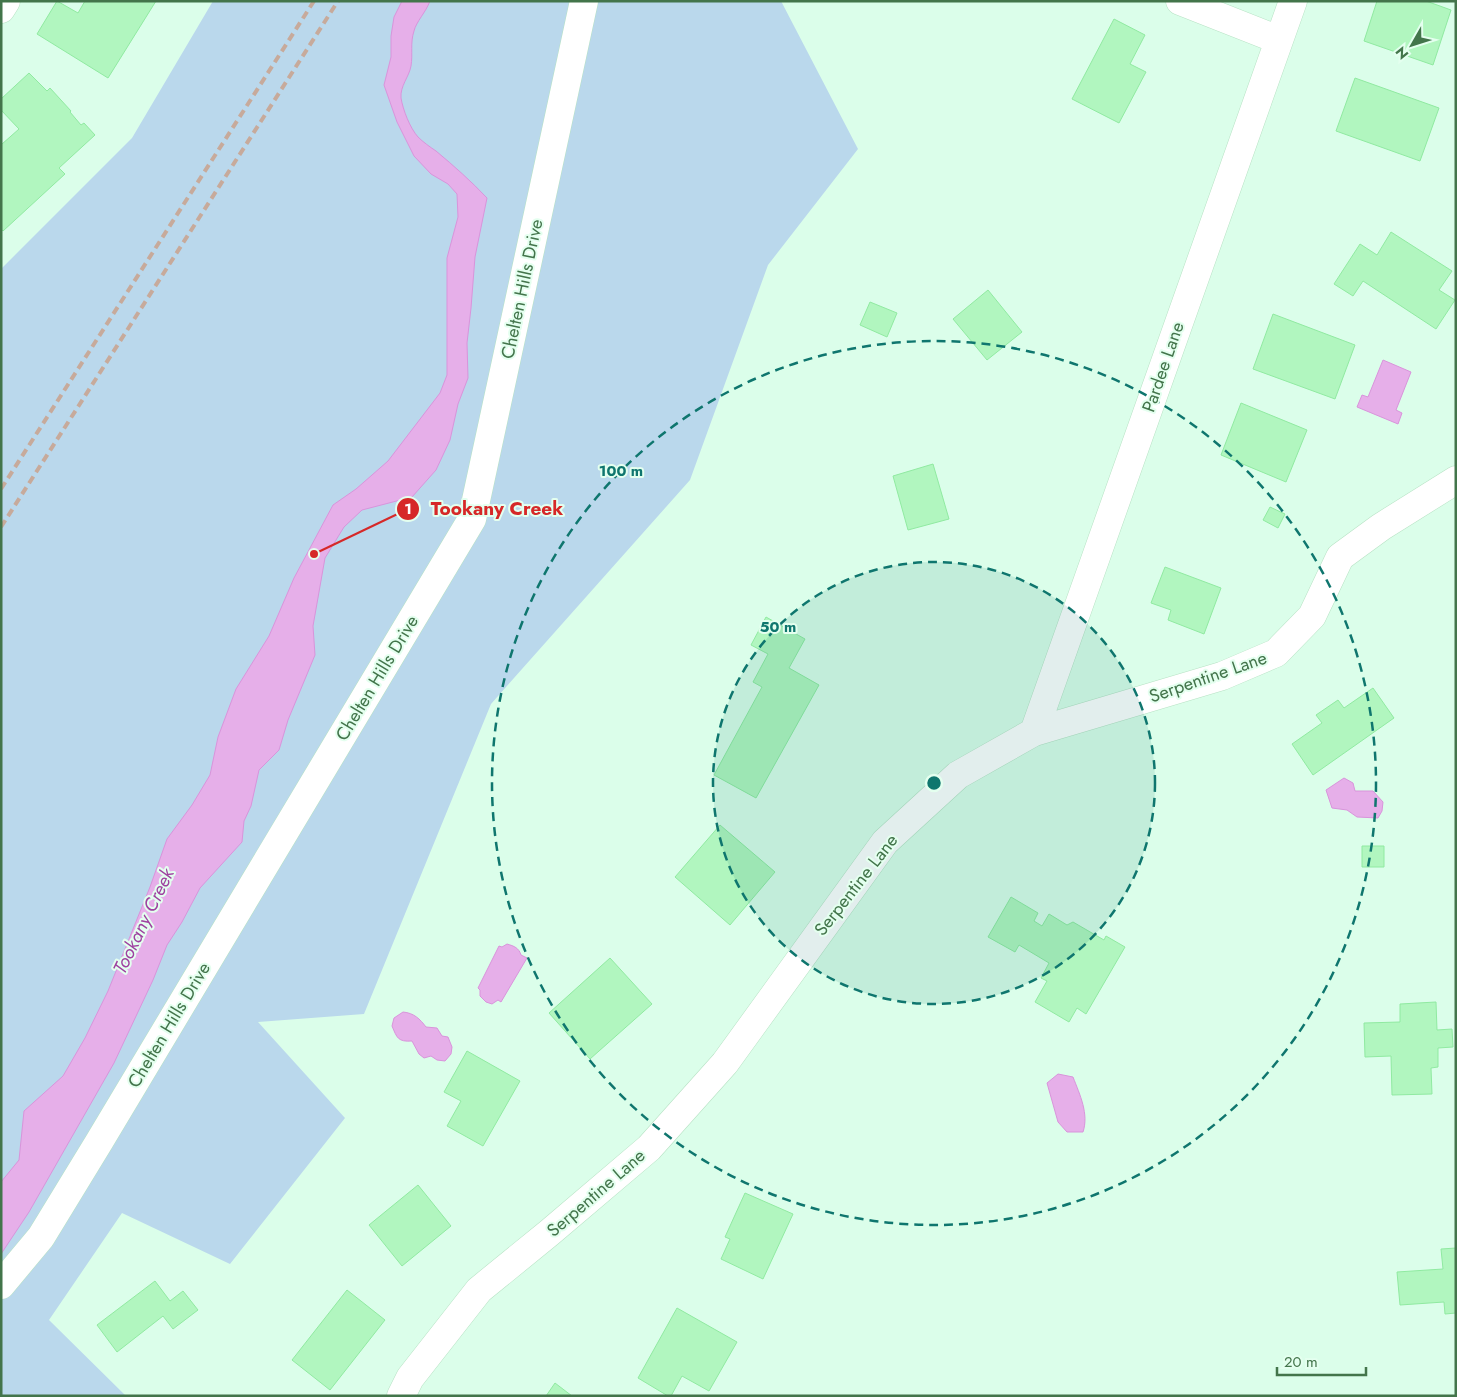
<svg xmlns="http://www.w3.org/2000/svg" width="1457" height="1397" font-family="Jost,sans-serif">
<rect width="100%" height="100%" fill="#dbfeea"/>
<path fill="#bad8ec" d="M213,1H781L858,149L768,265L690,480L491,704L364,1014L258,1022L345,1118L230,1264L122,1213L49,1320L126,1396H1V269L132,138Z"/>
<path fill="#e6afe9" stroke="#d994db" d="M402,1H430C426,12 416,22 414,31C410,43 413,54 411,66C409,77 400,86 401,98C403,110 410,128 418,137C423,142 430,147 436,151C454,166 471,181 487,198L475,257L471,308L467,343L468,378L458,404L450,440L436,470L412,497L362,510L344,527L325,558L313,626L315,655L288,720L279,750L259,770L251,806L244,821L242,842L200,888L182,922L167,945L153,980L114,1063L29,1212L1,1254V1182L19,1160L24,1111L63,1076L85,1038L108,991L150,887L167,839L192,805L210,775L218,737L236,689L269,636L294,578L333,505L356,489L388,461L440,393L447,375V258L458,217L457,194L448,184L431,174L414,156L397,122L384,85L391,57V36L394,17Z
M1383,360L1411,372L1396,410L1402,413L1398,424L1357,407L1362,395L1368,397Z
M1344,778L1353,783L1355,791H1373L1383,802L1382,811L1378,818L1357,817L1347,810L1332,808L1326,790Z
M507,944C514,946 519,948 521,955L527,958L501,1002L498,1000L492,1004L486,1002L480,996V990L478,988L499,946L502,947Z
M403,1012C414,1013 420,1019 426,1027L437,1028L442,1036L448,1037L452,1047L451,1054L445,1061L437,1060L431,1056L424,1058L419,1054L412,1041C398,1042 397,1038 392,1026L394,1018Z
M1058,1074L1073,1077C1080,1095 1089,1114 1083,1132H1067L1058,1122L1047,1083Z"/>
<path fill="#b1f6bf" stroke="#90eaa1" d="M57,1L78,13L85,1H156L108,78L37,34Z
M1377,1H1426L1451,10L1433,65L1364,41Z
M1114,19L1145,35L1130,64L1146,72L1119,123L1072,99Z
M29,73L47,91L50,88L71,111L70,112L81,125L84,123L95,135L59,168L65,174L3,231L1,229V143L2,144L19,129L1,110V99Z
M1355,78L1439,108L1420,161L1336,131Z
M1391,232L1452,271L1439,290L1455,300L1436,329L1363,281L1353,296L1334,284L1360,244L1377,255Z
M988,290L1022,332L987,360L953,319Z
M870,302L897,313L887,337L860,325Z
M1273,314L1355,345L1335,399L1253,369Z
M1241,403L1307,430L1286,482L1221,455Z
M933,464L949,519L908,530L893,476Z
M1270,507L1285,514L1278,528L1263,520Z
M1165,567L1221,588L1204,634L1168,620L1171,610L1151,603Z
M766,617L805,639L789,668L819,685L756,798L714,775L762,687L753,682L768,654L751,645Z
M1373,688L1394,718L1313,775L1292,744L1322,723L1316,715L1338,700L1344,708Z
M720,825L775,872L730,925L675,877Z
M1362,846H1384V867H1362Z
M1011,897L1038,913L1034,921L1042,926L1049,914L1067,925L1073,922L1104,940L1106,936L1125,947L1086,1014L1077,1008L1069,1022L1035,1002L1047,981L1041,978L1049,963L1019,945L1015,952L988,937Z
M610,958L652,1004L590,1059L549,1013Z
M1436,1002L1437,1030L1452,1029L1453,1047L1438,1048V1067L1431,1068L1432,1094L1392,1095L1391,1056L1365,1057L1364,1023L1400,1022V1004Z
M467,1051L520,1081L483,1146L447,1126L461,1101L444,1092Z
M418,1185L451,1226L402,1266L369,1225Z
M745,1193L793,1214L763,1279L721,1259L730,1239L725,1237Z
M1456,1248V1313L1445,1314L1444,1302L1400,1305L1397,1272L1443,1269L1441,1249Z
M155,1281L170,1301L183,1291L198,1310L173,1329L163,1316L117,1352L97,1325Z
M347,1290L385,1320L330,1390L292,1360Z
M677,1308L737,1342L709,1391L682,1376L671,1396H668L638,1378Z
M555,1383L572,1396H546Z"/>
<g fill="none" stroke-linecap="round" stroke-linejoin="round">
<defs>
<path id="minor" d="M1180,1L1279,40
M1,9L6,1
M1034,732L1293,1
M1,1285L41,1237L99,1142L472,519L584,1
M401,1396L410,1378L479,1290L549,1233L649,1148L725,1063L885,842L958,775L1034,732L1222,676L1276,653L1312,616L1340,557L1381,527L1456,480"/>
</defs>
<use href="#minor" stroke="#b7e2c4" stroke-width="29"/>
<use href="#minor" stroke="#fff" stroke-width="28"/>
<path stroke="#c7aa9b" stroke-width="4" stroke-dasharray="8 5" stroke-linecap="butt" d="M1,489L314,1
M1,527L338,1"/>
</g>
<circle cx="934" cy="783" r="221" fill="#0f766e" fill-opacity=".12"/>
<g fill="none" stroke="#0f766e" stroke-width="2.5" stroke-dasharray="9 6">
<circle cx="934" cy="783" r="221"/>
<circle cx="934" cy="783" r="442"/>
</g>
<g text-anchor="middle" stroke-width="4" stroke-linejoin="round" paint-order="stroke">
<g font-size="18" fill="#43754b" stroke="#e4ffef">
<text transform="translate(522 289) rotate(-78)" y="6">Chelten Hills Drive</text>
<text transform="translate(1163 367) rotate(-71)" y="6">Pardee Lane</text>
<text transform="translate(1208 677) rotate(-19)" y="6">Serpentine Lane</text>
<text transform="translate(377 678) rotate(-59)" y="6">Chelten Hills Drive</text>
<text transform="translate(856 885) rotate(-52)" y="6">Serpentine Lane</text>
<text transform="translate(169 1025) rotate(-59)" y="6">Chelten Hills Drive</text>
<text transform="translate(596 1193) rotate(-41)" y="6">Serpentine Lane</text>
</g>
<g font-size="19" font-style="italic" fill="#9e42a0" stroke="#e4ffef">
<text transform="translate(143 921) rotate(-64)" y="7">Tookany Creek</text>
</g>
</g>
<circle cx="934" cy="783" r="8" fill="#0f766e" stroke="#e4ffef" stroke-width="2.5"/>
<g font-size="15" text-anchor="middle" font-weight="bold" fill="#0f766e" stroke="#e4ffef" stroke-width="4" stroke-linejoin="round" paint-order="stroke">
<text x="621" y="476">100 m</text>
<text x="778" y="632">50 m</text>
</g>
<path fill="none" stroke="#d62828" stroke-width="2" d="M314 554L408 509"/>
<g fill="#d62828" stroke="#e4ffef" stroke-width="2">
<circle cx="314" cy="554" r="5"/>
<circle cx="408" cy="509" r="12"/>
</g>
<g font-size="15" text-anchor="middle" font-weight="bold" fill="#fff">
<text x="408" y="514">1</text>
</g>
<g font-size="19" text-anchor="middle" font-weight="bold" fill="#d62828" stroke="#e4ffef" stroke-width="4" stroke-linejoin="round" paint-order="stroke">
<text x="497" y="515">Tookany Creek</text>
</g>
<rect width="1457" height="1397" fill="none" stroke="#43754b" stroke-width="5"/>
<g transform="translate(1412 45) rotate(231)" stroke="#e4ffef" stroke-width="4" paint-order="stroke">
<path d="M0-4L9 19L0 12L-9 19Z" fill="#43754b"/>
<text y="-8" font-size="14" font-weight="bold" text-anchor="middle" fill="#43754b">N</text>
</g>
<path d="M1277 1367v8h89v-8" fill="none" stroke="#43754b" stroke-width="2.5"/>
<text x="1284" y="1367" font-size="15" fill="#43754b" stroke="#e4ffef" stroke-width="4" paint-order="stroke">20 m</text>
</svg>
